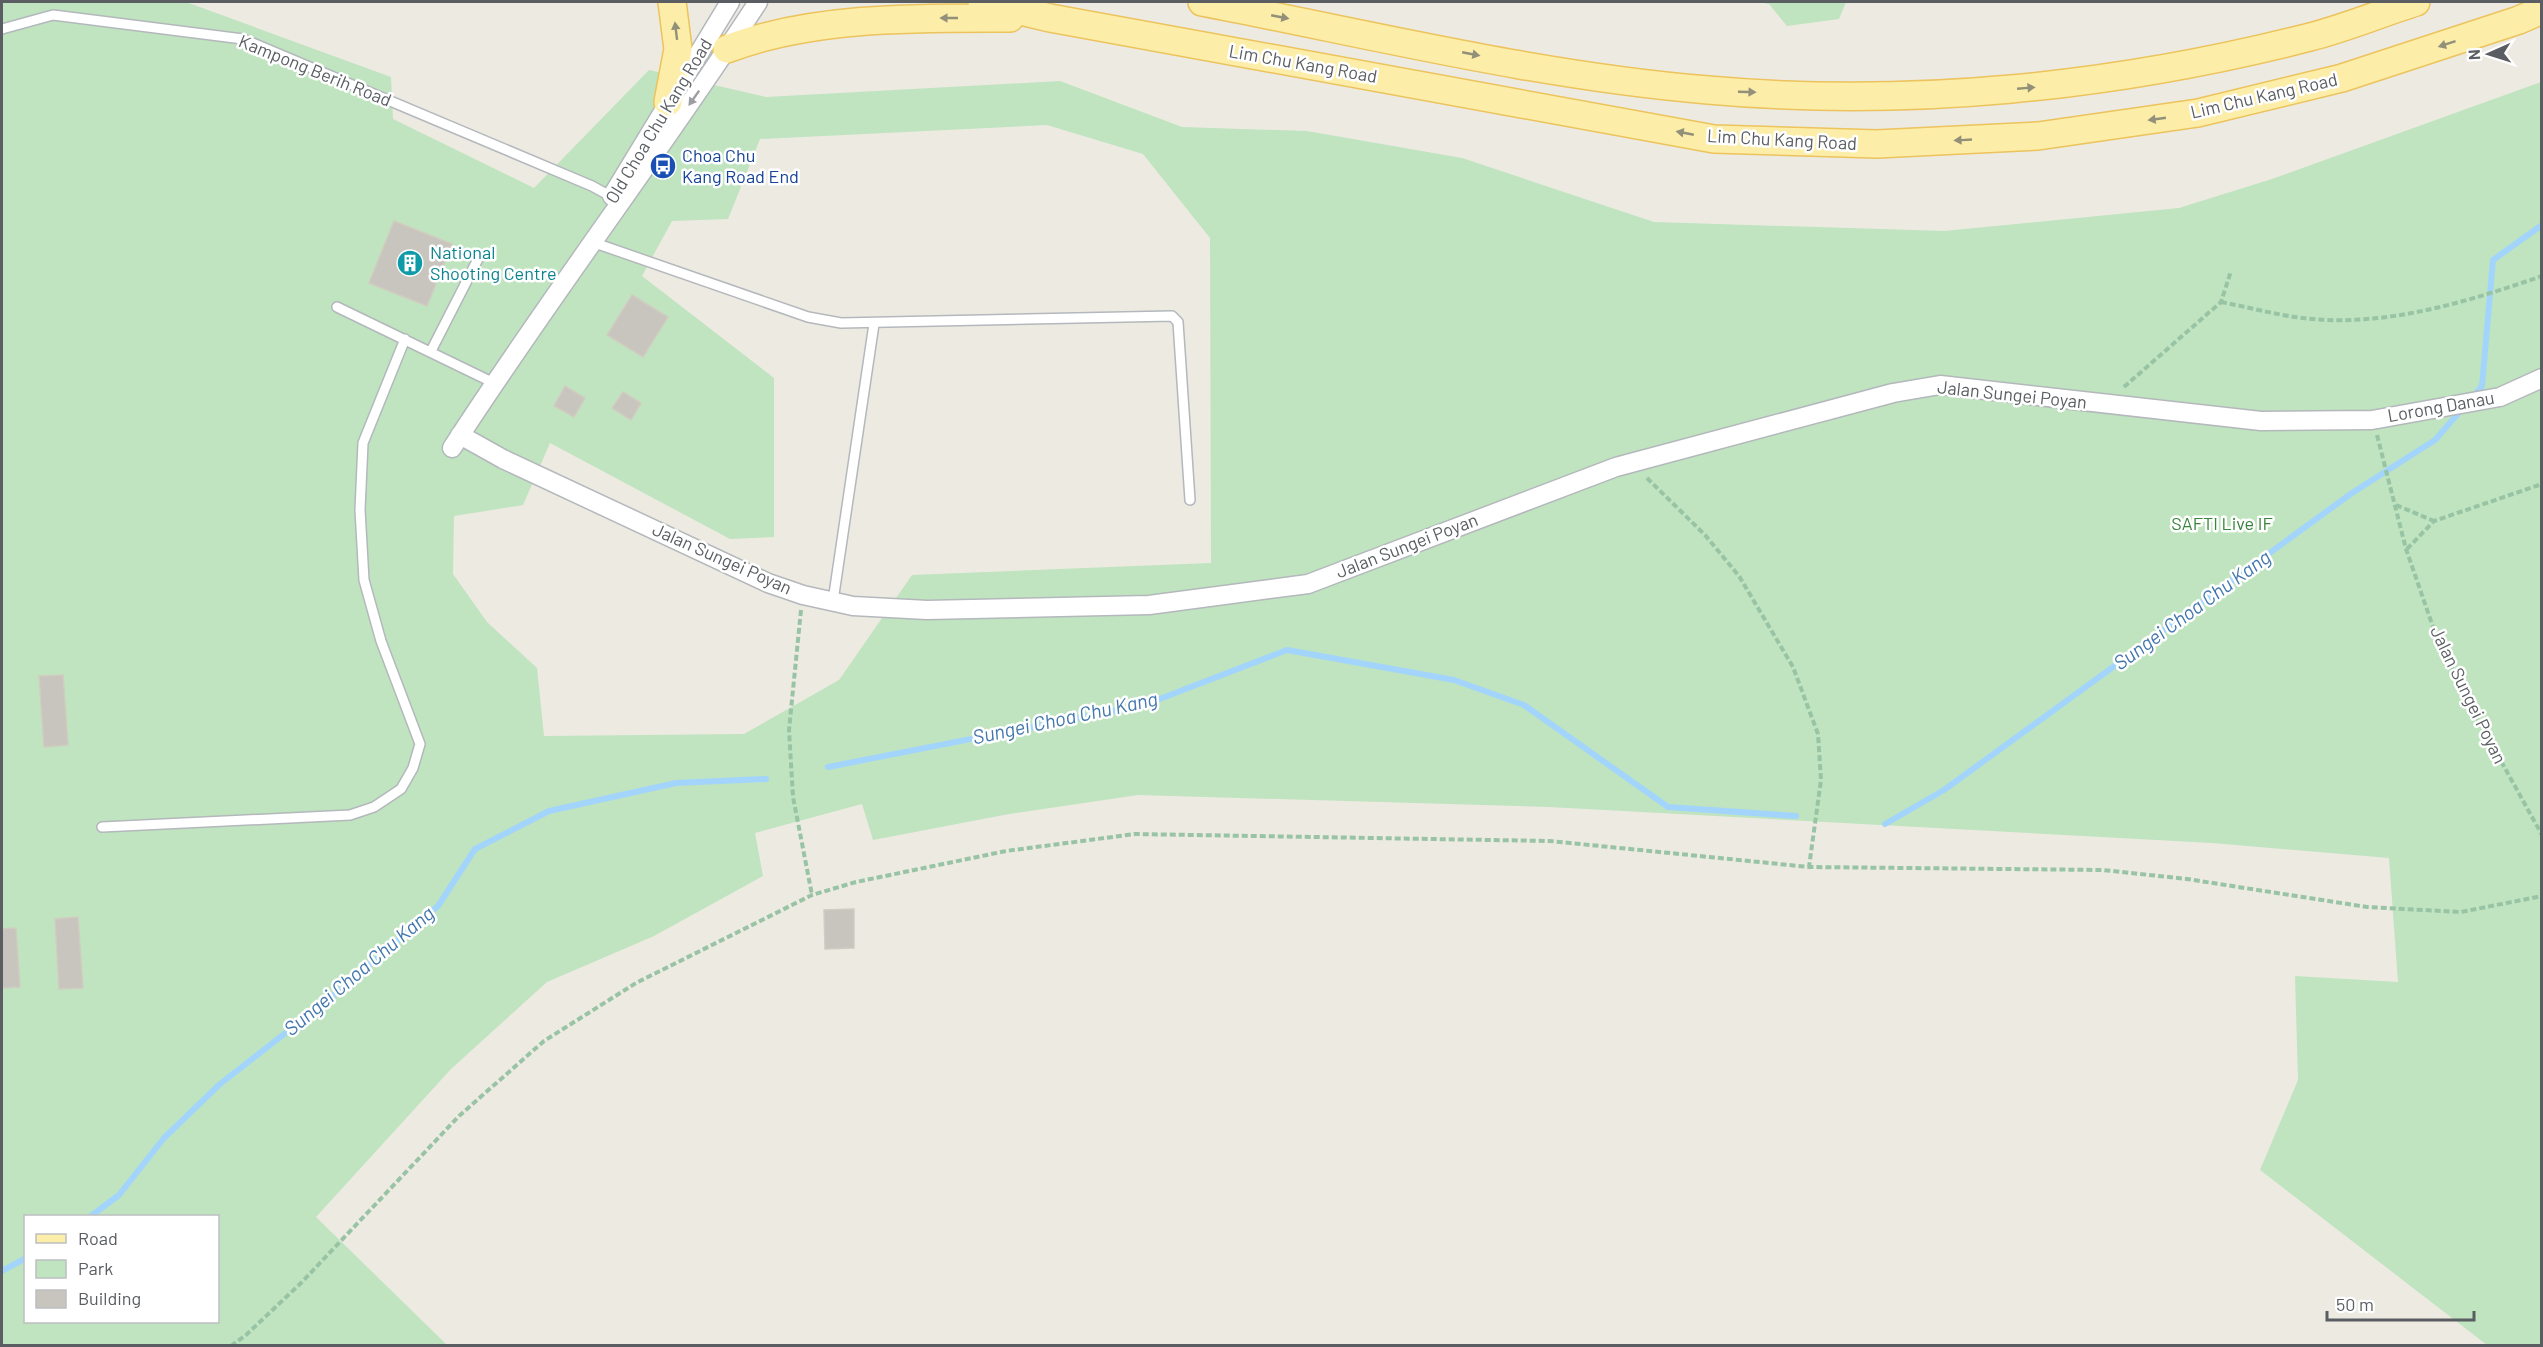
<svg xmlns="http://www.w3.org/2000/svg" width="2543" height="1347" font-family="Barlow,sans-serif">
<rect width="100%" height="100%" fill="#edeae2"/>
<path fill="#bfe4bf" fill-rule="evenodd" d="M2,2H186L391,77L393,119L534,188L649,70L766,97L1060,81L1182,127L1307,131L1462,158L1654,222L1944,231L2179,208L2272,179L2541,82V1345H2487L2260,1170L2298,1080L2295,976L2398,982L2389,858L2212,843L1549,807L1138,795L1009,814L873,840L862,804L755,833L763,876L654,936L547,982L451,1069L316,1217L447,1345L2,1346ZM1047,125L1143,154L1210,238L1211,563L912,575L839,680L744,734L544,736L537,668L487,622L453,574L454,516L523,505L550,443L730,539L774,537V378L642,276L672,221L728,219L760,139ZM26,1216H218V1322H26Z
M1758,2H1846L1839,19L1787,26L1769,4Z"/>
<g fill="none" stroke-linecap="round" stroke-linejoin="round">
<path stroke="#a3d5fc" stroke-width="6" d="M2473,397L2482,386L2493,260L2542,225
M828,767L1144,705L1287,650L1454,680L1524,705L1668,807L1796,816
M1885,824L1944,790L2352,493L2435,440L2462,409
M91,1216L119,1195L164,1138L220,1084L333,996L438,906L475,849L549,811L676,783L766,779
M2,1271L26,1258"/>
</g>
<path fill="#c8c5bf" stroke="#d1ccc0" stroke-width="1.5" d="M394,221L452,244L427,306L369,283Z
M632,295L668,317L643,357L607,335Z
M565,386L585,398L574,417L554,406Z
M623,392L641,403L631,420L612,408Z
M63,675L68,745L44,747L39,676Z
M854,909V948L825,949L824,910Z
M78,917L83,988L59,989L55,919Z
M16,928L20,987L2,988V929Z"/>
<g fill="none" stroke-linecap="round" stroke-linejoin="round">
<defs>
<path id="lane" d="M2,29L53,15L243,39L592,186L612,197
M592,242L808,317L841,323L1172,316L1178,322L1190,500
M337,307L494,383
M431,351L478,259
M833,601L874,324
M102,827L350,815L374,807L401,789L413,768L420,744L381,641L364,580L360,510L363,443L405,339"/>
<path id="street" d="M612,196L730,2
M460,435L503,459L768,583L803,595L853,606L927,610L1149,605L1308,584L1616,467L1893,393L1940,385L2261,421L2372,420L2500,397L2542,378
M452,448C550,296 660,153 758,2"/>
<path id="primary" d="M982,2L1050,18L1714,139L1877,144L2038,136L2198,113L2342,78L2519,20L2542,10
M1202,2C1369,34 1538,76 1708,90C1909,108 2115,87 2310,37C2346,28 2381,13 2416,2
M727,49C813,16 918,18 1010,18
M668,102L678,49L672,2"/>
</defs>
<use href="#lane" stroke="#b4b8bc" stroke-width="12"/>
<use href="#street" stroke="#b4b8bc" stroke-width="21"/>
<use href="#primary" stroke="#ecc35c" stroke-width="30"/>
<path stroke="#98c4a5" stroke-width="4" stroke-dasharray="6 3" stroke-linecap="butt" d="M2221,302C2248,307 2276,315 2303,318C2383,328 2467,302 2542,276
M2124,387L2221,302L2231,271
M2377,435L2406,549L2432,624L2465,696L2542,835
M1647,478L1705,535L1739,576L1793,667L1818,734L1821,780L1809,867
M2396,505L2434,521
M2407,549L2434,521L2542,484
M801,610L789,730L793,797L812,895
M231,1346L246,1335L301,1283L459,1116L544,1041L636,983L812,895L856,882L1006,851L1135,834L1550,841L1809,867L2103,870L2187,879L2367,907L2461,912L2542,896"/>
<use href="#lane" stroke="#fff" stroke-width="9"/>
<use href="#street" stroke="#fff" stroke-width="18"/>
<use href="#primary" stroke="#fceea8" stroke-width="27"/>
</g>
<defs><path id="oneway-solid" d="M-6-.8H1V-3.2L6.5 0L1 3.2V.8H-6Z" transform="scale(1.5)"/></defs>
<g fill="#93907a">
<use href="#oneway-solid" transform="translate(1280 17) rotate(11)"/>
<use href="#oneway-solid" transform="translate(949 18) rotate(-180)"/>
<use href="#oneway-solid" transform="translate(676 31) rotate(-97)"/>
<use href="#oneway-solid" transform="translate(2447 44) rotate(162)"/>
<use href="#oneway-solid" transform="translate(1471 54) rotate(11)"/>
<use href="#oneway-solid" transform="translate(2026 88) rotate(-5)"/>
<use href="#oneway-solid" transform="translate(1747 92) rotate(2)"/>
<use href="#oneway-solid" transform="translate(2157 119) rotate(172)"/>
<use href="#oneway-solid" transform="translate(1685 133) rotate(-169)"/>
<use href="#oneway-solid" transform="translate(1963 140) rotate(177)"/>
</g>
<use fill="#9c9ea1" href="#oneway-solid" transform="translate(694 98) rotate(125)"/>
<defs>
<symbol id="bus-disc" viewBox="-11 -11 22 22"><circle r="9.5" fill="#1a4fb4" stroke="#fff"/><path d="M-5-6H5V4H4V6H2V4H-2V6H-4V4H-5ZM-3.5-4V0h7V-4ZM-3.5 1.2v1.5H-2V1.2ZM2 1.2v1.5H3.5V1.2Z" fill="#fff"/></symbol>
<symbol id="building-disc" viewBox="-11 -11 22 22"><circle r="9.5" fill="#0f9aa8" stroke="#fff"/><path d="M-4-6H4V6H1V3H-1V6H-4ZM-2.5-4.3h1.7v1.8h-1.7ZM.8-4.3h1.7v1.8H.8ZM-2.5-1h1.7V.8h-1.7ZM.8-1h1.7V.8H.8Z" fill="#fff"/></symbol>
</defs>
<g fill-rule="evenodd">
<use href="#bus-disc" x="648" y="151" width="30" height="30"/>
<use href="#building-disc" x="395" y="248" width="30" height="30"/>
</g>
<g text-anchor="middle" stroke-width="5" stroke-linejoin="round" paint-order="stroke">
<g font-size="18" fill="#5a5e62" stroke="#fff">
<text transform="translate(1303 64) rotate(10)" y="6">Lim Chu Kang Road</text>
<text transform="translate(315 71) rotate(22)" y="6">Kampong Berih Road</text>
<text transform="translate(2264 96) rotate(-13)" y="6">Lim Chu Kang Road</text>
<text transform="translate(659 121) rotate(-59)" y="6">Old Choa Chu Kang Road</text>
<text transform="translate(1782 140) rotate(3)" y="6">Lim Chu Kang Road</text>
<text transform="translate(2012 395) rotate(6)" y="6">Jalan Sungei Poyan</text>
<text transform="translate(2441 407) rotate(-10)" y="6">Lorong Danau</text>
<text transform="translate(1407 546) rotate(-21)" y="6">Jalan Sungei Poyan</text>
<text transform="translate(722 559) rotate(24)" y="6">Jalan Sungei Poyan</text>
<text transform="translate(2468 695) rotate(64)" y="6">Jalan Sungei Poyan</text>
</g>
<g font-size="18" fill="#164399" stroke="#fff" text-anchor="start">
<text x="682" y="162">Choa Chu<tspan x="682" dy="21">Kang Road End</tspan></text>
</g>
<g font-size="18" fill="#0d838f" stroke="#fff" text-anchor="start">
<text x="430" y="259">National<tspan x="430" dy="21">Shooting Centre</tspan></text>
</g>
<g font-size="18" fill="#38843b" stroke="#fff">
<text x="2222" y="530">SAFTI Live IF</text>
</g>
<g font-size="20" font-style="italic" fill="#4276ad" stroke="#fff">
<text transform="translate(2192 610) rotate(-36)" y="7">Sungei Choa Chu Kang</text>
<text transform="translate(1065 718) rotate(-12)" y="7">Sungei Choa Chu Kang</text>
<text transform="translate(359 971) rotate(-40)" y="7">Sungei Choa Chu Kang</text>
</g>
</g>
<rect width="2543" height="1347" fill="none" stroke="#5a5e62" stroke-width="6"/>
<rect x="24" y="1215" width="195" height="108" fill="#ffffff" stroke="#bdbfc0" stroke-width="1.5"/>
<rect x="36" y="1234" width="30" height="9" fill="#fceea8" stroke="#bdbfc0" stroke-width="1.5"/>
<text x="78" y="1245" font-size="18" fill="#5a5e62">Road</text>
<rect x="36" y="1260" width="30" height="18" fill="#bfe4bf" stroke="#bdbfc0" stroke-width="1.5"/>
<text x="78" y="1275" font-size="18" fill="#5a5e62">Park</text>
<rect x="36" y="1290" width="30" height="18" fill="#c8c5bf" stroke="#bdbfc0" stroke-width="1.5"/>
<text x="78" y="1305" font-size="18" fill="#5a5e62">Building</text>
<g transform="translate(2489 54) rotate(267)" stroke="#ffffff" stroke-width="4.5" paint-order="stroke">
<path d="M0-4.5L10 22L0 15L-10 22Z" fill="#5a5e62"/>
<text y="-9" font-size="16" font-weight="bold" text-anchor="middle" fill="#5a5e62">N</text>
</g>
<path d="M2327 1311v9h147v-9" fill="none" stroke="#5a5e62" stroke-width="3"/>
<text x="2336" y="1311" font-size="18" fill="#5a5e62" stroke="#ffffff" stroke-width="4.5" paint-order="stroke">50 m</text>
</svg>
